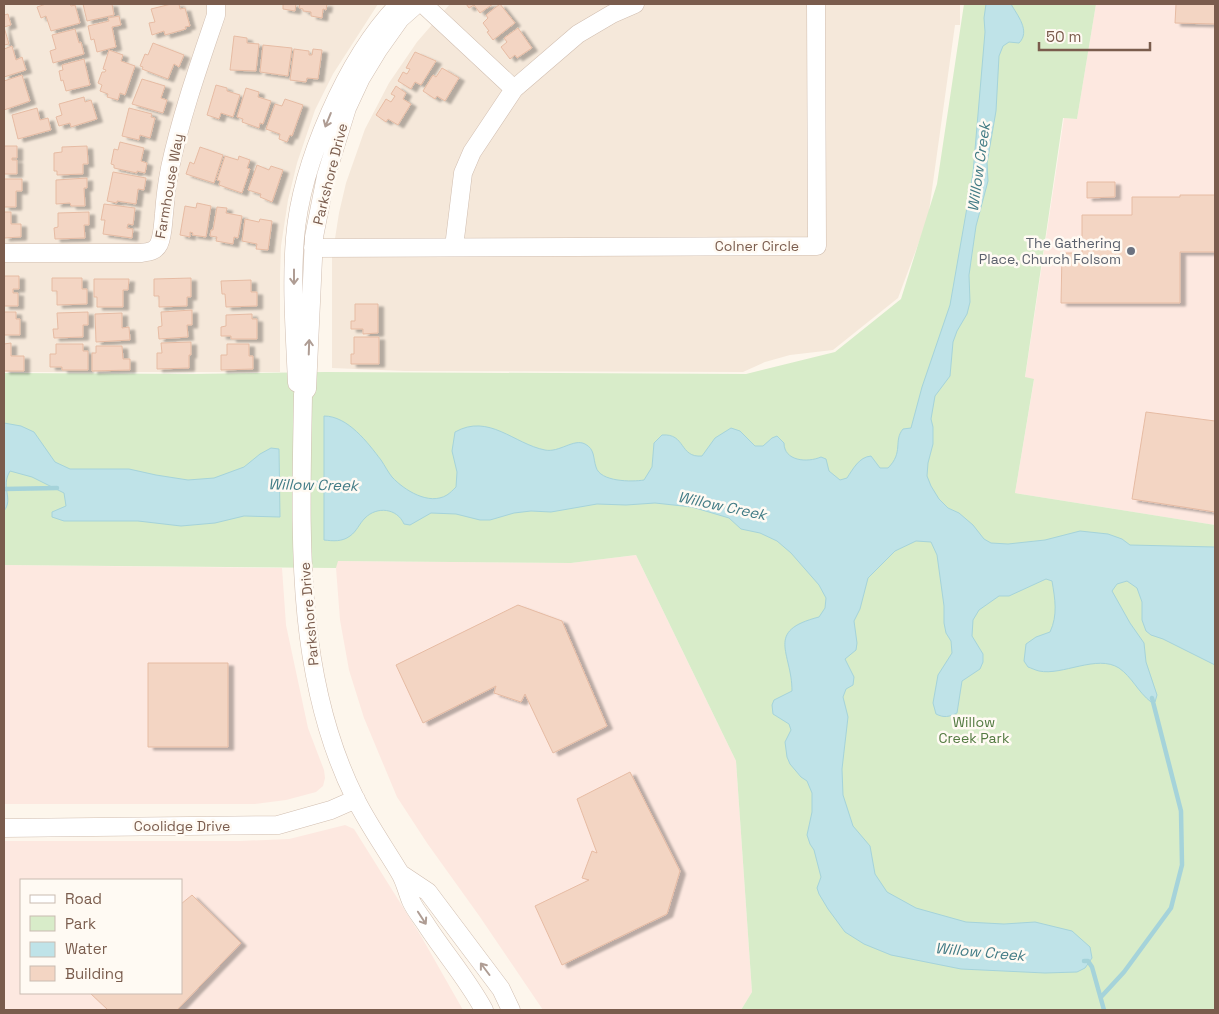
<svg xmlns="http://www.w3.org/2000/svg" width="1219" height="1014" font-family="'Space Grotesk',sans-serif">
<defs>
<filter id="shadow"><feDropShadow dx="5.5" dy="3" stdDeviation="1" flood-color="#0004"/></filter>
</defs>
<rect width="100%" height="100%" fill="#fdf6ec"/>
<path fill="#f5e8da" d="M4,4H378L333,74L315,110L297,163L288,200L281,246L280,275V372H4Z
M450,4H960V25H955L928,218L898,298L833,350L790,355L765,362L743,372L405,371L332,368V258L339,213L346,183L365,129L389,83L417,42Z"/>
<path fill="#fde8e0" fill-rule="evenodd" d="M1096,4H1215V525L1015,493L1034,380L1025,378L1064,118L1077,119Z
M636,555L736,761L752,992L741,1010H543L480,917L427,843L397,797L364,718L349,670L340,620L336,568L337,561L571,563Z
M4,565L282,568L286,625L308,728L324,770L325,778L323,786L316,792L286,800L255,804H4Z
M345,825L354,829L421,936L463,1010H4V841H240L289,839ZM21,880H181V993H21Z"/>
<path fill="#d8ecc9" d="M964,4H1096L1077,119L1063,118L1025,377L1034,379L1015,493L1215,525V1010H734H741L752,992L736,761L636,555L571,563L338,561L336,568L4,565V373L194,374L325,372L746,374L835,352L901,299L937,184Z"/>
<path fill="#bfe3e8" stroke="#a5d3da" d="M986,4H1011C1017,15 1031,31 1019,43L1009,42L1003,46L999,56L996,111L987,163L988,181L976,226L969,275L970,302L967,314L957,331L953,342L950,376L935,396L931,419L933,427V444L928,463L927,476L931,486L939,499L948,508L959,513L973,525L984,539L991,543L1008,544L1045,540L1080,531L1108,534L1122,539L1130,545L1215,547V665L1163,639L1151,635L1146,631L1142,620V602L1137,588L1127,581L1117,584L1112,591L1130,623L1144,643L1146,662L1157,695L1155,702H1151C1138,692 1132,677 1119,668C1097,654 1062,676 1039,671C1035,670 1031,668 1028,667L1024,661L1026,644L1036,637L1050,632C1058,615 1055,599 1052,581L1046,579L1009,596H999L979,610L973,620L972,636L983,654V662L980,669L962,681L957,713C949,717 944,718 936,714L933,703L938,675L952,653L951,641L946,633L944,623V606L937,555L931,542L916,541L895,551L868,578L860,609L854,621L857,643L856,650L845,659L854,677L853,685L846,689L843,697L848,717L842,769L843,795L853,826L870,846L875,874L887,892L916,908L966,922L1004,924L1035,922L1072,931L1090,947L1092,958L1085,968L1077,972L1045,973L961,969L891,955L864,944L845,932L828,909L819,894L817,888L821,877L814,850L810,844L807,835L812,812V793L807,781L801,777L790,764L787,757L785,742L791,730L789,724L773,714L772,705L774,700L792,691C792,652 764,631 819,617L825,608L826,598L819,585L791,553L777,541L760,533L741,529L729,518L692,507L655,503L626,505L597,504L551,512L531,511L514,513L490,520H480L456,514L431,513L410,525L404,524C397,508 377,506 365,518C359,524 357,531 350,536C342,542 333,541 324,540V416C348,416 368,443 381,460C385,466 388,472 392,477C404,490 429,506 447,495C450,493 453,490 456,487L457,472L452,451L455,432C489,413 514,444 545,450C559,453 574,438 585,444C595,449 593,458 596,467C600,482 632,482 644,480L652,467L654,443L662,435C686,433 679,458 702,456L715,438L731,428L740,431L755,446H763L772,438L777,436L784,443C784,461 807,463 821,457L826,459L829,471L840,480L847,478C853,469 859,457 871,456L880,468H888C904,452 893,441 903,429L911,428L922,387L950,305L973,173L985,32L984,18Z
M4,423L21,426L34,432L55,462L70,469H129L156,475L188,480L214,478L244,467L260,454L271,448L279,449L280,517L244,516L215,523L181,526L138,521H64L52,517V512L66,506L64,493L32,477L10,471C0,488 14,498 4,511Z"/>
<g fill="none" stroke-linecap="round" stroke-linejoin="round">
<path stroke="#a5d3da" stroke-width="4.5" d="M305,483H330
M275,484L297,483
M4,489L57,488
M1084,961H1088L1092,967L1104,1010
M1101,997L1124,972L1171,908L1182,865L1181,811L1152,698"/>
</g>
<path fill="#f3d5c3" stroke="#e6bba3" filter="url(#shadow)" d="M46,4H70L71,6L75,5L80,23L51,31L46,16L41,18L37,7Z
M83,4H112L114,15L87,21Z
M171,4H179L180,9L185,8L190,26L185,27L186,29L165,35L164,31L152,35L149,23L155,22L151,9Z
M281,4H296L295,11L283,9V4Z
M300,4H327L326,10L323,9L322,18L311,16V12L303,11V9L299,8Z
M466,4H493L480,13L474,5L469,8Z
M500,4L515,23L493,40L487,32L489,31L483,23L488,18L486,15Z
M1176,4H1215V24L1175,23Z
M8,14L11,25L4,27L9,44L4,45V15Z
M119,16L121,25L112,27L116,47L97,52L94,39L91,40L88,26L109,21L108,18Z
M518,28L532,48L517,58L515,55L510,59L501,47L507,42L504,38Z
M75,29L79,43L81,42L84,54L53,63L50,51L56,49L52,35Z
M234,36L247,38V43L259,44L256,71L230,70Z
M153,43L184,55L179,67L174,64L168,79L142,69L143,67L140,66L145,54L148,55Z
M263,45L292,48L288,76L260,72Z
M12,46L16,60L22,57L26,70L4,77V49Z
M294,49L309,51V55H312L313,49L322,50L318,79L307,78L306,82L290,80Z
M109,50L123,55L121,61L135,66L125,95L120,93L118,100L107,97L108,94L100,91L102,85L98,83L102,72H105L106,70L103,69Z
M415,52L436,61L421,85L415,82L411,89L398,81L403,72L407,74L410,69L406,68Z
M84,59L90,85L66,91L63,80L61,81L59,71L63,70L62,65Z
M442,68L459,78L445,101L437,96L435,99L423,91L433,75L436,77Z
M22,75L30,101L4,110V81Z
M142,79L165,86L161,98L167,100L163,113L132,104Z
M216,85L227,88V91L240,95L233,117L221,113L219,119L207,115Z
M396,86L406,93L403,99L411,104L398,125L388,119L386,122L376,115L386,99L391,102L395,96L391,94Z
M246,88L259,92L258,97L271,101L263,124L260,123L259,128L242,122L243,119L237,117Z
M84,97L85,102L91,100L97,119L71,127L70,123L59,126L56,117L62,115L59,104Z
M285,99L303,105L292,136L290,135L287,142L279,139L280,134L266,129L275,104L282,106Z
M37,108L40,120L48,118L51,130L18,139L12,115Z
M129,108L152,114L151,117L155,118L150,138L140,135L139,140L122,136Z
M120,142L144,148L141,161L147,163L145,173L137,171V173L114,168V165L111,164L114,149L118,150Z
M4,146H17V158H12V160H17V174H4Z
M87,146L88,164H83V174L57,175V171H54V153L62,152V147Z
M200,147L223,155L214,183L186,174L190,162L194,164Z
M225,156L238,160L239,156L250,160L247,168L250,169L242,193L219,185L220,181L217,180Z
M257,165L269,170L271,166L283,170L272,202L260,197L261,194L248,190Z
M113,172L146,178L144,190L138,189L136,204L117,201V203L107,201Z
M87,178V188H84L85,206H71L70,203L56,204V180Z
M4,179H22V191H16V207H4Z
M1087,182H1115V197L1087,198Z
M1180,195H1215V252H1180V303H1061L1062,253H1082V215H1132V197H1180Z
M197,203L211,206L206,237L192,235L193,233L190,232V237L180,235L185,206L196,208Z
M104,204L135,208L133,225L128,224L127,228L133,229L132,238L103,234L105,220H101Z
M217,207L227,208L226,213L242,216L238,238L234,237L233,244L216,241L217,237L210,236L211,230H213Z
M4,212H11V224H21V237L4,238Z
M89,212V225H84L85,238L55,239L54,228L58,227V213Z
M245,219L259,222L260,219L272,221L268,250L256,249L257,244L242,241Z
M4,276H19V289H13V293H18V306H4Z
M52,278H82V289H87V304L57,305V291H52Z
M191,278V297H187V306L159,307V296H154V279Z
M94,279H129L128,290H123V307H97V297H94Z
M251,280V292H257V306L226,307L225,294H222L221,281Z
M355,304H378V333L363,334V329H351V321H355Z
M192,310V325H187L188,337L159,339L158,327L162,326L161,312Z
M4,312H16V319H20V335H4Z
M88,312V325H83V337L54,338L53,329H58L57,313Z
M122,313V328L129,327L130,340L96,342L95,314Z
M252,314V319H257V339H231V336H221V327L226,326V315Z
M354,337H379V364H351V354H354Z
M191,342V355H189V368L157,369V353H162L161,343Z
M11,343V356H24V371H4V344Z
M56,344H83V351H88V370H62V367H50V354H56Z
M227,344H249V356H253V369L221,370V355H227Z
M96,346H122L123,359H130V370L92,371V353H96Z
M1146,412L1215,421V512L1132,499Z
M518,605L562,621L607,726L553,753L525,694L521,702L494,693L496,686L423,723L396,665Z
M148,663H228V747H148Z
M630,772L680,871L667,914L562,965L535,906L589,880L582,878L592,851L597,853L577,799Z
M192,895L241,943L177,1010H108L90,993H181V904Z"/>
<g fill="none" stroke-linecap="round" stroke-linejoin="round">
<defs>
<path id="minor" d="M417,4L400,19L378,50L361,78L347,108L326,176L314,237L307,389L303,394C301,530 293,673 355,798C368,824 385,848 400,873C405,881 407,892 411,901C415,910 422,918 427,926C446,955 468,980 484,1010
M423,4L514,89
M454,247L463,173L472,152L514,89L578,34L612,14L635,4
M313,248L817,246L816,4
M4,253H140C148,252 155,252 159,244C163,235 163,223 164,214C165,199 167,183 170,168C181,116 199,65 216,15V4
M297,383C295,335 291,286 295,238C301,164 347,57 399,4
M4,828L278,825L331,810L356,799
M401,874L428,892L501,989L511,1010"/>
</defs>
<use href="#minor" stroke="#d1beb0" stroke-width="19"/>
<use href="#minor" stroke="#fff" stroke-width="18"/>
</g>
<defs><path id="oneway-shaft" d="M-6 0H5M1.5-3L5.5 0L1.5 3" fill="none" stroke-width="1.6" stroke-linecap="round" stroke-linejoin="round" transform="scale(1.25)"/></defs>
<g stroke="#af9d94">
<use href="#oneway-shaft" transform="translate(328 120) rotate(112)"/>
<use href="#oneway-shaft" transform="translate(294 277) rotate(90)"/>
<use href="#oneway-shaft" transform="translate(309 347) rotate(-88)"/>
<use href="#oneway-shaft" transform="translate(422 918) rotate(57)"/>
<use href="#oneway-shaft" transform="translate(485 969) rotate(-127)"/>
</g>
<circle fill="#6b7280" stroke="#fffaf3" stroke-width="2" cx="1131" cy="251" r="5"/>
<g text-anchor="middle" stroke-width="5" stroke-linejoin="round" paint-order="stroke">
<g font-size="14" fill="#7a5c4d" stroke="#fffaf3">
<text transform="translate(330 174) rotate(-76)" y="5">Parkshore Drive</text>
<text transform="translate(169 186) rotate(-80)" y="5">Farmhouse Way</text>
<text x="757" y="251">Colner Circle</text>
<text transform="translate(309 614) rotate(-95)" y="5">Parkshore Drive</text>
<text x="182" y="831">Coolidge Drive</text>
</g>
<g font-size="14" fill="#5b616d" stroke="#fffaf3" text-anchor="end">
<text x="1121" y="248">The Gathering<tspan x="1121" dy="16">Place, Church Folsom</tspan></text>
</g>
<g font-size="14" fill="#537a41" stroke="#fffaf3">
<text x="974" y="727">Willow<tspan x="974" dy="16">Creek Park</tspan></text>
</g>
<g font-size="15" font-style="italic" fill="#437c86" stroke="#fffaf3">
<text transform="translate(979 167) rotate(-82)" y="5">Willow Creek</text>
<text transform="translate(313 485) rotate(1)" y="5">Willow Creek</text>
<text transform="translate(722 506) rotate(12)" y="5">Willow Creek</text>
<text transform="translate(980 952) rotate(5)" y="5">Willow Creek</text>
</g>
</g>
<rect width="1219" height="1014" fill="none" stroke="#7a5c4d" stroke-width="10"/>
<rect x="20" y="879" width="162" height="115" fill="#fffaf3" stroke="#cabbb1"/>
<rect x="30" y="895" width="25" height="8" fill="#ffffff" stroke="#cabbb1"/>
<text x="65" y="904" font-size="15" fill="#7a5c4d">Road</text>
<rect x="30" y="916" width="25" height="15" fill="#d8ecc9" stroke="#cabbb1"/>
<text x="65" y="929" font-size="15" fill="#7a5c4d">Park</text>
<rect x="30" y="942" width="25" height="15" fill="#bfe3e8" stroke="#cabbb1"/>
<text x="65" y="954" font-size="15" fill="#7a5c4d">Water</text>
<rect x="30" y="966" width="25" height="15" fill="#f3d5c3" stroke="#cabbb1"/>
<text x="65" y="979" font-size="15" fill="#7a5c4d">Building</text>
<path d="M1039 42v8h111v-8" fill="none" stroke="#7a5c4d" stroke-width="2.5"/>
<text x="1046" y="42" font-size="15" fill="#7a5c4d" stroke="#fffaf3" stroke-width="4" paint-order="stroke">50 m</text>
</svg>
